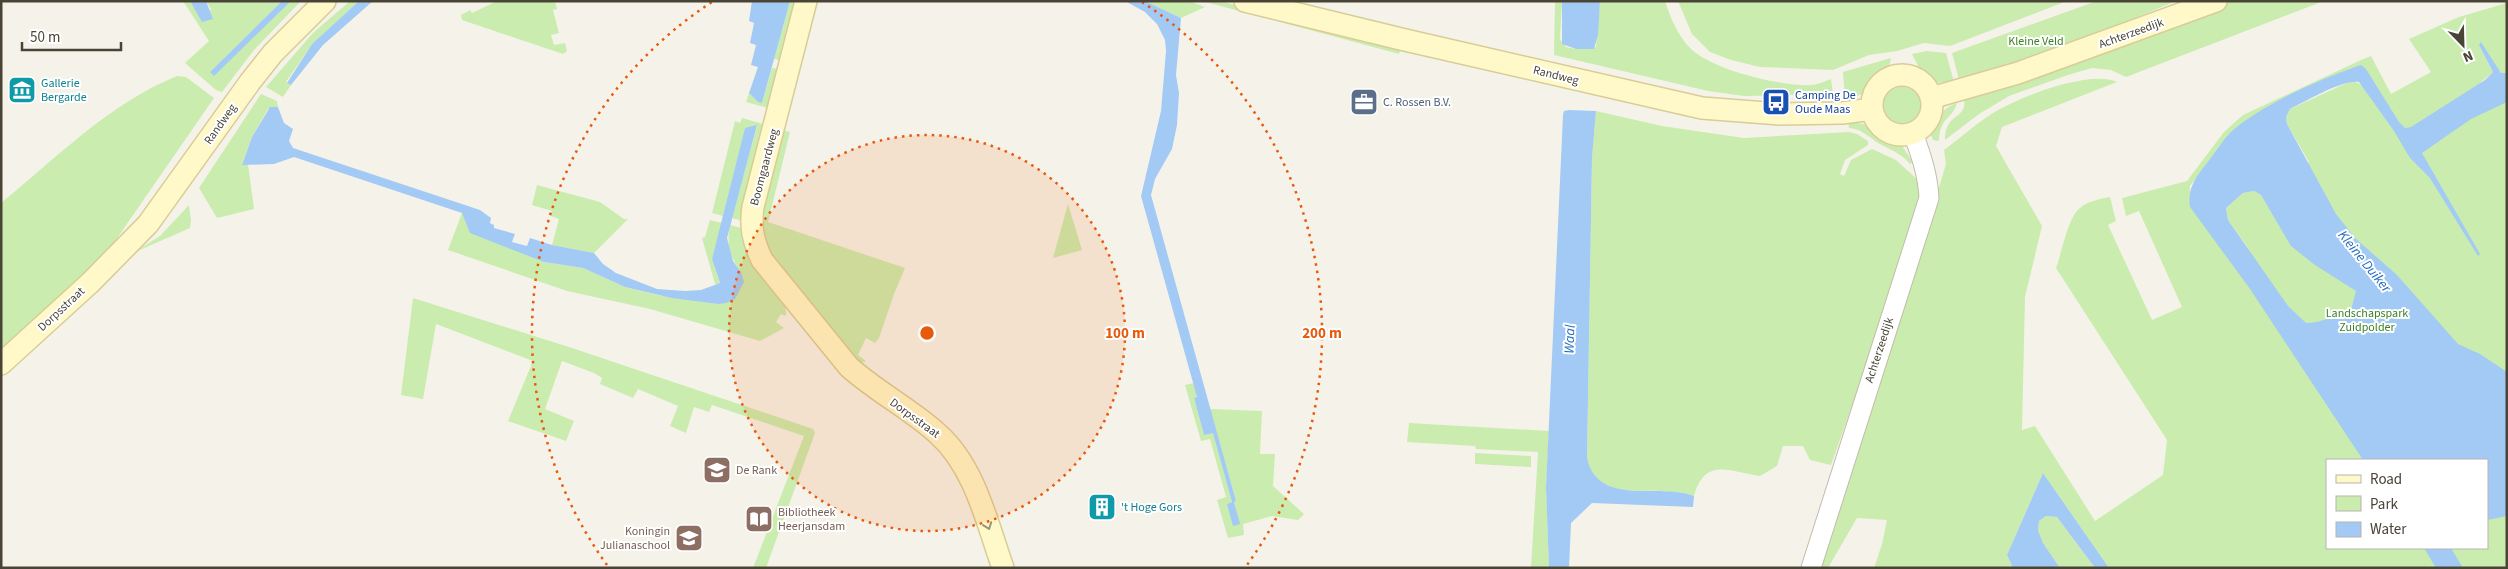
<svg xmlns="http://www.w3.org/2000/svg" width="2508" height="569" font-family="'Source Sans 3',sans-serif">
<rect width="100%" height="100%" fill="#f5f3e9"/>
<path fill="#caecaf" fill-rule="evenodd" d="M183,1H190L203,22L211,9L206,1H282L210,72L291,1H301L254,50L222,92L216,90L185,63L209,41Z
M350,1H359L312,44L286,82L291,85L283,97L266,87L313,33Z
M497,1H555L557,9L553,10L559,33L551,35L554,45L565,43L567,51L563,54L462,20L461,15L470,10L472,13Z
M790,1H800L783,61L774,59Z
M1145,1H1189L1205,7L1181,18Z
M1202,1H1220L1401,48L1399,54Z
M1555,1H1562L1560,39L1566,47L1576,49L1596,47L1600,1H1665C1670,17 1678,36 1690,48C1712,70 1782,87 1813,85C1819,84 1825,81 1831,79L1833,94L1744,96L1708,91L1554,55Z
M1678,1H2067L1950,46L1924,43L1897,51L1869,55L1833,70L1760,67L1731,60L1710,52L1692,34Z
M2097,1H2176L2038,58L1959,80L1952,53Z
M2228,1H2324L2126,77L2111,70L2092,68L2068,75L2009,96L1979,114L1945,140C1945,112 1967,120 1964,100Z
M2507,3V73H2501L2479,45L2493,72L2480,83L2507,76V568H2109L2043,473L2007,555L2013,568H1874L1882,544L1887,520L1857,518L1828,568H1819L1925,234L1946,164L1944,150C1959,139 1972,127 1987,117C2012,99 2089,69 2117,82L2002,127L1996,146L2042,226L2025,297L2022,430L2035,426L2095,521L2163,475L2167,440L2056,268C2062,252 2068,217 2080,208C2088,201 2100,199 2110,197L2116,221L2108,225L2152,320L2182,307L2139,211L2126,216L2122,198L2187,181L2224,132L2243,115L2361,60L2371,56L2391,94L2431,72L2409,39L2459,17ZM2351,68L2392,110L2382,113C2374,100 2367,83 2351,81L2290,109L2286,117L2287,124L2309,162L2272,213L2261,195L2254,191L2243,193L2226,208L2228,220L2248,248L2200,219L2190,207V186L2230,134L2249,118L2300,91ZM2327,460H2487V548H2327Z
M1927,51L1946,53L1954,82C1931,87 1921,73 1912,54Z
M1891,58L1889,67L1866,92L1845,102L1843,72Z
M772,68L779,69L768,108L746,102L749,93L758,102L762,103Z
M177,76L186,77L214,98L111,247L53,310L1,356V203C56,158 110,103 177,76Z
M1883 106a19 19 0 1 1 38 0a19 19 0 1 1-38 0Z
M261,94L277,101L278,107L268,109L252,137L242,164H248L254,209L217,218L199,188Z
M1957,103C1952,120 1940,116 1939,141L1933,140L1930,132C1935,118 1943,108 1957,103Z
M1596,111L1662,126L1744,138L1849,132L1857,134L1868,141V145L1845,160L1840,174L1844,176L1851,160L1872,149L1896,160L1920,182L1921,197L1897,279L1831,465L1810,460L1803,446H1783L1777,466L1760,476C1728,471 1705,457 1694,496C1660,482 1598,508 1587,459L1592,158Z
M742,118L763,124L746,222L732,218L757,126L745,129L723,216L712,213L735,121L740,123Z
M1848,122L1864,124L1902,146L1913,162L1910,164C1901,153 1892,151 1880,144C1869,138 1863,129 1849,128Z
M780,129L790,132L768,222L905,268L894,294L879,338L875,343L866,338L858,355L866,361L857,365L769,256L758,219Z
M537,185L600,202L624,219H628L594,253L552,245L559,219L551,216L552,211L532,205Z
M1068,204L1082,250L1053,258Z
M189,205L191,220L190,228L133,253L160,236Z
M462,213L495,241L544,262L583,268L625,287L658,295L718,304L741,272C730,257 726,244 730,225L741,228C743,241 747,253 754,265C764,280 788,297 786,316L781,314L776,322L784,328L760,341L650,309L567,291L448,250Z
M710,220L722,223L712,259L720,284H715L702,238L705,237Z
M413,298L569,347L813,429L815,433L766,568H753L804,436L712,405L709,412L694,407L686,433L670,426L678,406L638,389L633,398L600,384L602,378L594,373L562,361L545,409L574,421L566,441L508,421L533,361L436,324L423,399L401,395Z
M1194,383L1197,397L1194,398L1204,435L1213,432L1232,502L1227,504L1239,524L1234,502L1236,501L1210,409L1262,411L1260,454H1275L1273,486L1304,514L1298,520L1272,516L1243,524L1244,535L1228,538L1217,500L1226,497L1210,439L1201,441L1185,385Z
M1409,423L1549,431L1546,488L1549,568H1531L1538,452L1476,449L1475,446L1407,442Z
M1475,453L1531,456V467L1475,464Z
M2046,516L2057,517L2095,568H2060L2043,543L2038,530L2039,521Z"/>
<path fill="#a2caf5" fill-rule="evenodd" d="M190,1H206L213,19L202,22Z
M282,1H291L214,76L210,72Z
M359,1H373L323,45L291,85L287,83L312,44Z
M752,1H790L762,103L758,102L749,93L758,67L751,65L756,45L750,43L754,23L749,21Z
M1125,1H1145L1181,18L1176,75L1179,93L1177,125L1172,149L1155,179L1151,195L1236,501L1234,502L1240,524L1233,526L1227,504L1232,502L1213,433L1204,435L1194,398L1197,397L1141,196L1161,111L1166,51L1165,40L1157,24L1145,12Z
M1562,1H1600L1598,35L1594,49H1576L1562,44Z
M2481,42L2501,73H2507V102L2471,119L2422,153L2480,254L2478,256L2430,178L2410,158L2394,131L2359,82C2341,80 2307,101 2290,109L2286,117L2287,124L2336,214L2355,238L2397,275L2458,344L2480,354L2507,372V516L2487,520V460H2363L2250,289L2190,207C2187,188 2196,177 2207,163C2215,153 2222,141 2231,132C2261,105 2322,78 2361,65L2366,69L2399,122L2405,128L2411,127L2485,80L2493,72L2479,45ZM2254,191L2261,195L2291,246L2315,265L2356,291L2351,310C2335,315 2322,323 2306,323L2288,306L2228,220L2226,208L2243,193Z
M270,107H278L284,123L293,129L289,141L293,148L480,210L491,218L490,223L494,225V228L515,234L512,242L527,246L530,238L552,245L594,253L603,264L616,273L657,289L685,291L701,290L720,283L712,259L745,128L757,125L727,238L733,261L741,272L744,282L735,299L726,303L718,304L672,298L625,287L583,268L544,262L470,233L462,213L294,157L274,164L242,165L252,137Z
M1569,110L1596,111L1592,158L1587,458C1598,508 1660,482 1694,496L1693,507L1592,503L1571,523L1569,568H1549L1546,488L1563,115L1564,111Z
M2043,473L2109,568H2095L2057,517L2046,516L2039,521L2038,530L2043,543L2060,568H2013L2007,555Z
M2424,548H2451L2463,568H2436Z"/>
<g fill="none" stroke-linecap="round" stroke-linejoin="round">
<defs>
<path id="tertiary" d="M1811,568L1929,198C1928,175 1921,155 1913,133"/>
<path id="secondary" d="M806,1L753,207C750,227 753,241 762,260L849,367C877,392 912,410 938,434C975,467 987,523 1003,568
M1245,1L1405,40L1702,108L1780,114L1842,113L1872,109
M1872 105a30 30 0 1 1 60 0a30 30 0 1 1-60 0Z
M1931,98L2018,73L2216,1
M1,364L90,283L148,224L250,82L273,53L325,1"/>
</defs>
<use href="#tertiary" stroke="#c2bcaa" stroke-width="21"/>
<use href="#secondary" stroke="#d8cd96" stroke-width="24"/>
<use href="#tertiary" stroke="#fff" stroke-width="19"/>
<use href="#secondary" stroke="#fff8c9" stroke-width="21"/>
</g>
<defs><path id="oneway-chevron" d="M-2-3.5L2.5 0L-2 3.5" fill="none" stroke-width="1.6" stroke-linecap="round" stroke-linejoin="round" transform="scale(1.25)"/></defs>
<use stroke="#9b9578" href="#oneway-chevron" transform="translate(988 526) rotate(70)"/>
<circle cx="927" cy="333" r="198" fill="#e8590c" fill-opacity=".12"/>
<g fill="none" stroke="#e8590c" stroke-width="2.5" stroke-dasharray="2.5 5">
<circle cx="927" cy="333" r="198"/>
<path d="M607 565A395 395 0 0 1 712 2M1142 2A395 395 0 0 1 1247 565"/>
</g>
<defs>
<symbol id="museum-square" viewBox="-11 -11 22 22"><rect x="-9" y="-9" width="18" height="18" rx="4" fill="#0f9aa8" stroke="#fff"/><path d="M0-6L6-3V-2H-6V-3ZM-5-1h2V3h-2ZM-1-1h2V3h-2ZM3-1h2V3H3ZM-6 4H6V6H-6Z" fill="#fff"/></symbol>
<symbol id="office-square" viewBox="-11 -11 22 22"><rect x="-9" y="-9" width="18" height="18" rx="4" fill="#5c6f8a" stroke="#fff"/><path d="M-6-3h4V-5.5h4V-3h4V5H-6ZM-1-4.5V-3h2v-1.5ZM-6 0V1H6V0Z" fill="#fff"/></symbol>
<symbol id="bus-square" viewBox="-11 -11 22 22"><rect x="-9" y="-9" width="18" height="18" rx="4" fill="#1a4fb4" stroke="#fff"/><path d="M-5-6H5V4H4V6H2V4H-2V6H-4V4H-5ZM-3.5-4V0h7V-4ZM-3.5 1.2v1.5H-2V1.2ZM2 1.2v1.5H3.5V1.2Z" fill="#fff"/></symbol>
<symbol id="school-square" viewBox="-11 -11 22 22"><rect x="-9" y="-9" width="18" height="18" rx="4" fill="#8d6e63" stroke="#fff"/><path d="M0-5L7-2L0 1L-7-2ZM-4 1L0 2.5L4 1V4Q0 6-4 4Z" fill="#fff"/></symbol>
<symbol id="building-square" viewBox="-11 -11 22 22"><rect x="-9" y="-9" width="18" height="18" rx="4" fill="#0f9aa8" stroke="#fff"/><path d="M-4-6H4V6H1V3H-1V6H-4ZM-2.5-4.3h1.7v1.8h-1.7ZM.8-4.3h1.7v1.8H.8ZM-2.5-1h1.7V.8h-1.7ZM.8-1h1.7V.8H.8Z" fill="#fff"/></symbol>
<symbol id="library-square" viewBox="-11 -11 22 22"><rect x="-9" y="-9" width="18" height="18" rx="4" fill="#8d6e63" stroke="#fff"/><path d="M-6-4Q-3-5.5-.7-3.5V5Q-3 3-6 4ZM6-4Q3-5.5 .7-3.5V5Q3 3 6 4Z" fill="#fff"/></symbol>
</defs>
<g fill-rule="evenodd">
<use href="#museum-square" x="6" y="74" width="32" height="32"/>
<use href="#office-square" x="1348" y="86" width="32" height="32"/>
<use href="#bus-square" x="1760" y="86" width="32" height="32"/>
<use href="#school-square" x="701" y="454" width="32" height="32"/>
<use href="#building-square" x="1086" y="491" width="32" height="32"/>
<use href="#library-square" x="743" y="503" width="32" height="32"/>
<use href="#school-square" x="673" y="522" width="32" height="32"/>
</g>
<g text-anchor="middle" stroke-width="4" stroke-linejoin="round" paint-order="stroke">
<g font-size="12" fill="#4a4436" stroke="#fff">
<text transform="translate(2131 33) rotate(-20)" y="4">Achterzeedijk</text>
<text transform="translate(1556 75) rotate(14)" y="4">Randweg</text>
<text transform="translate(220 124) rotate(-55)" y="4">Randweg</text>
<text transform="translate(764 167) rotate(-75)" y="4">Boomgaardweg</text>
<text transform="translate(61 309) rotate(-43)" y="4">Dorpsstraat</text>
<text transform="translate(1879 350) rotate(-72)" y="4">Achterzeedijk</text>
<text transform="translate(915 418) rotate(36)" y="4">Dorpsstraat</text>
</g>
<g font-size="12" fill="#3e8025" stroke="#fff">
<text x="2036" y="45">Kleine Veld</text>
<text x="2367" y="317">Landschapspark<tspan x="2367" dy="14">Zuidpolder</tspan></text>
</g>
<g font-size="12" fill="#0d838f" stroke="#fff" text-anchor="start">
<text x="41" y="87">Gallerie<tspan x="41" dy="14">Bergarde</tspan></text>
<text x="1121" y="511">'t Hoge Gors</text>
</g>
<g font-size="12" fill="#164399" stroke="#fff" text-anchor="start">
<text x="1795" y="99">Camping De<tspan x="1795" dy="14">Oude Maas</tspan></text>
</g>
<g font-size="12" fill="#4e5e75" stroke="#fff" text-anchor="start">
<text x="1383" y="106">C. Rossen B.V.</text>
</g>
<g font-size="12" fill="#785e54" stroke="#fff" text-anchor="start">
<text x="736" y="474">De Rank</text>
<text x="778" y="516">Bibliotheek<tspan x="778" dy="14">Heerjansdam</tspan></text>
<text x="670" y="535" text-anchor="end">Koningin<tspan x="670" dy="14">Julianaschool</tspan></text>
</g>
<g font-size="14" font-style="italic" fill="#276fbe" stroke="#fff">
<text transform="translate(2365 261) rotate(51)" y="5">Kleine Duiker</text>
<text transform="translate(1569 339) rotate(-88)" y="5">Waal</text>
</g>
</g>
<circle cx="927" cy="333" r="8" fill="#e8590c" stroke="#fff" stroke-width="2.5"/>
<g font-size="15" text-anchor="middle" font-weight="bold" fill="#e8590c" stroke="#fff" stroke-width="4" stroke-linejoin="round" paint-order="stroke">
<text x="1125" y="338">100 m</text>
<text x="1322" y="338">200 m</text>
</g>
<rect width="2508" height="569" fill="none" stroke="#4a4436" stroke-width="5"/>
<rect x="2326" y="459" width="162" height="90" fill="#ffffff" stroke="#b7b4af"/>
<rect x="2336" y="475" width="25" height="8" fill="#fff8c9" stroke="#b7b4af"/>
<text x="2370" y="484" font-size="15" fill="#4a4436">Road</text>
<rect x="2336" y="496" width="25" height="15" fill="#caecaf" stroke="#b7b4af"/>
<text x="2370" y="509" font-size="15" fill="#4a4436">Park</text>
<rect x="2336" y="522" width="25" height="15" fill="#a2caf5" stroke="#b7b4af"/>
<text x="2370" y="534" font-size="15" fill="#4a4436">Water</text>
<g transform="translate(2463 45) rotate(157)" stroke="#ffffff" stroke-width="4" paint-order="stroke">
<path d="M0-4L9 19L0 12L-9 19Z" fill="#4a4436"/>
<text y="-8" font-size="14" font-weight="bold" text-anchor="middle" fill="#4a4436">N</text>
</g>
<path d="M22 42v8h99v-8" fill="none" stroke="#4a4436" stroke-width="2.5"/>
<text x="30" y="42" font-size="15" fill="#4a4436" stroke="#ffffff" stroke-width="4" paint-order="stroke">50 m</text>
</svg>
